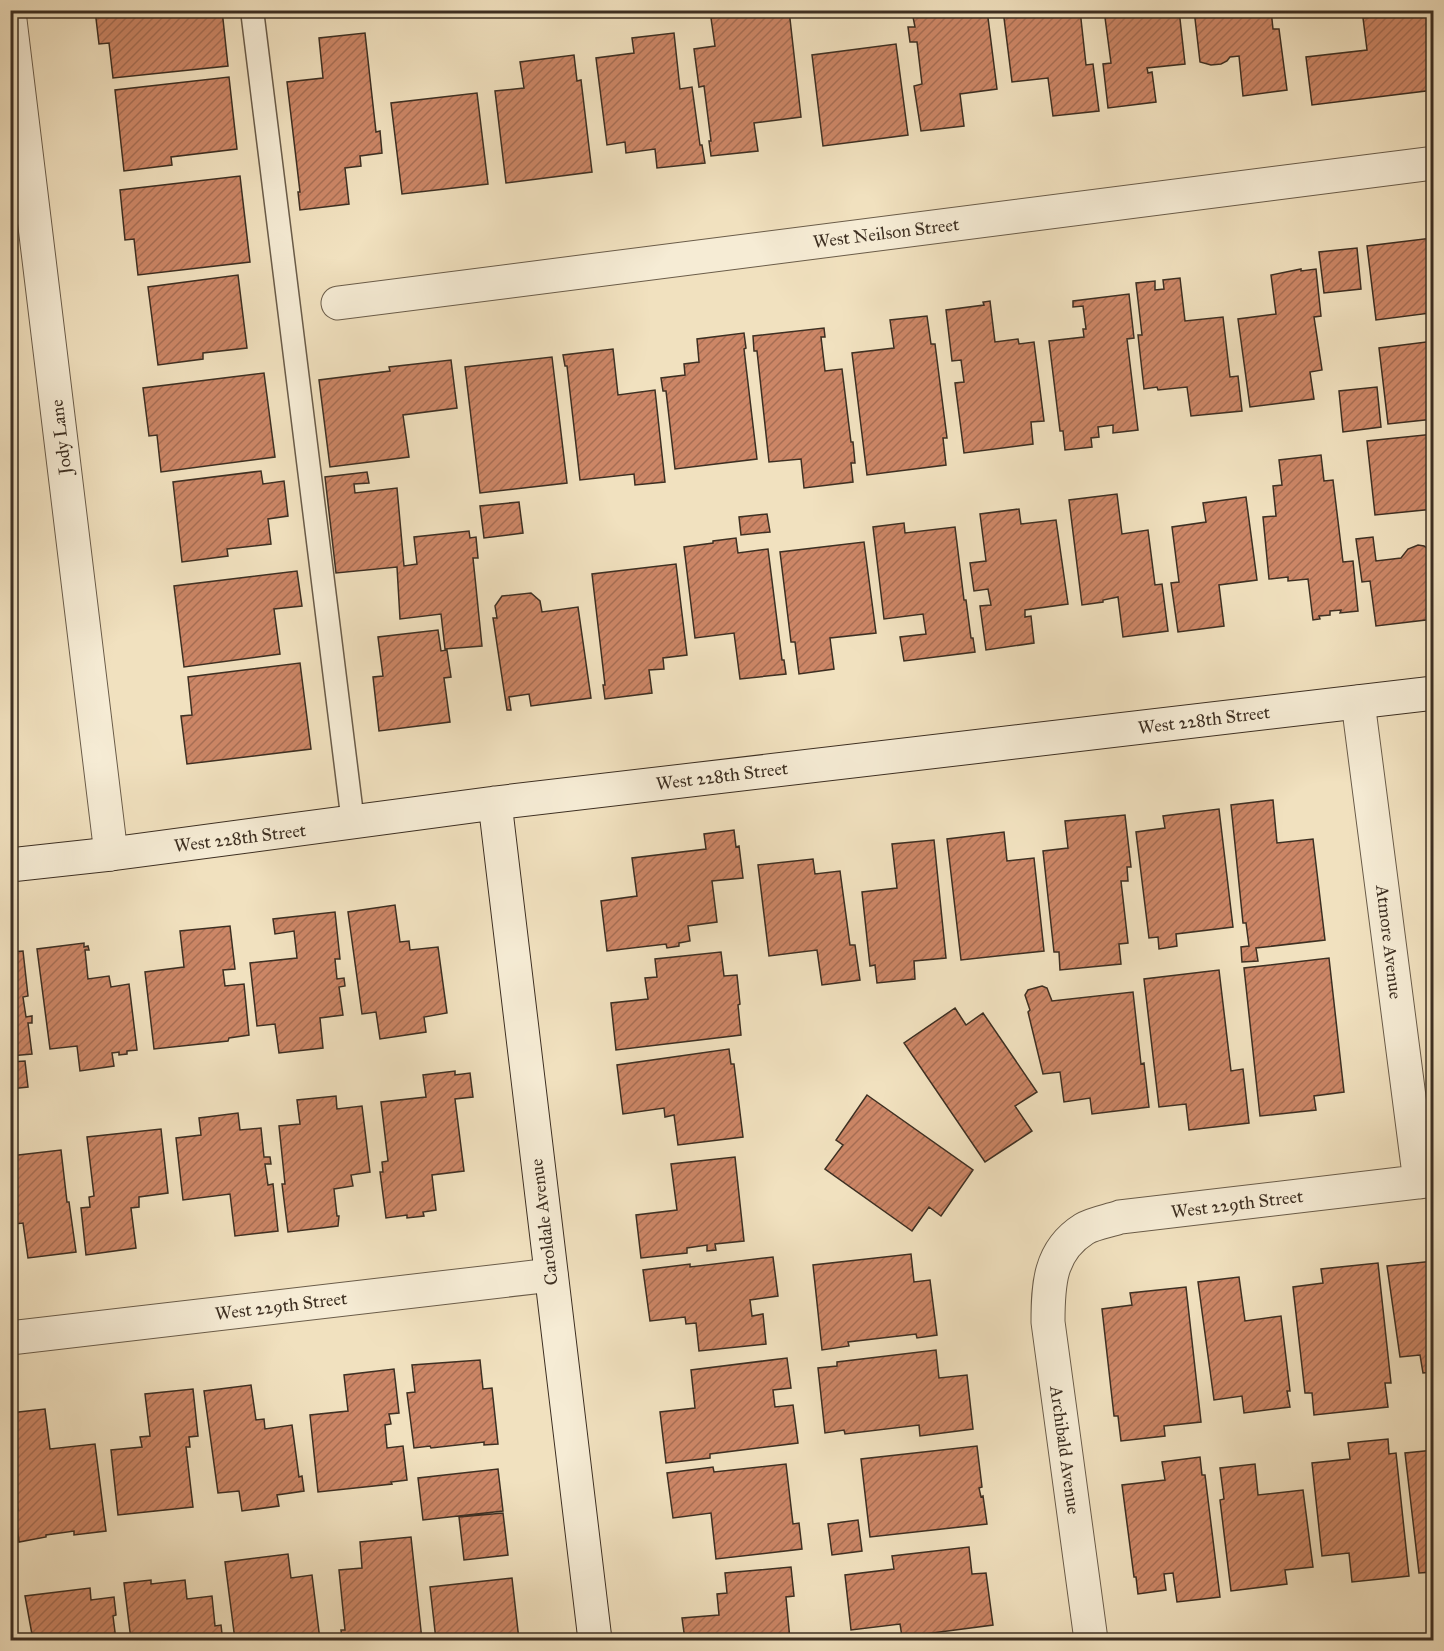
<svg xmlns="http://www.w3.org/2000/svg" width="1444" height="1651" font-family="'IM FELL Great Primer',serif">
<defs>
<pattern id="building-hatch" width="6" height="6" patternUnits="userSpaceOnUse" patternTransform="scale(1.5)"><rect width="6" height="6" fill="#cc8666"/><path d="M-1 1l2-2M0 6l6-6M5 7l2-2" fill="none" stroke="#a76e54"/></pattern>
</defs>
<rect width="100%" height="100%" fill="#f1e1bf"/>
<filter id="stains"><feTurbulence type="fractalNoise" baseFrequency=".00333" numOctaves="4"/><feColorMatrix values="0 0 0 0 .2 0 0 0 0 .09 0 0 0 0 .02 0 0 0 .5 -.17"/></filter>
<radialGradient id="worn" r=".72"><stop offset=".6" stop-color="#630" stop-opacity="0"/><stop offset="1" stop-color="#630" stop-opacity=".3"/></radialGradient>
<path fill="url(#building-hatch)" stroke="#3d2f22" stroke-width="1.5" d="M95,10H222L228,66L113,78L109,43L99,44Z
M778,10H789L801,117L754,123L758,151L711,156L709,141H711L704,86L699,87L694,49L715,46L711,18Z
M947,10H987L997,89L960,94L964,126L921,131L914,86L922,84L917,42H910L908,27H915L913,17L947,13Z
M1003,10H1080L1086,65L1093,64L1099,111L1053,116L1048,78L1012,82Z
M1104,10H1179L1185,64L1147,68L1148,73L1152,72L1156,102L1108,108L1103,64L1111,63Z
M1194,10H1271L1273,29H1279L1287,90L1243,96L1239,56L1230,57L1227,61L1221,64L1211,65L1200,62Z
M1434,10V90L1312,105L1306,57L1367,50L1363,18Z
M365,33L376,132L380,131L382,153L360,156L361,166L345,168L349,204L300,210L298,192H300L287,82L323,78L319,38Z
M674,33L680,89L692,87L700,145H702L705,163L657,168L655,149L626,153L625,142L607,145L596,58L634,53L632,38Z
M896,44L908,135L823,146L812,55Z
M574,55L577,81L581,80L592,172L506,183L495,91L524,88L520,62Z
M229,77L237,149L171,157L172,165L124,171L115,90Z
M477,93L488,184L402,194L391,103Z
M240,176L250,262L138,275L134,239L125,240L120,190Z
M1432,238L1434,320H1431L1430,313L1376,320L1367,246Z
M1357,248L1361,289L1324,293L1319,252Z
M1301,269V271L1316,269L1321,316L1314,317L1322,370L1310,372L1314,399L1250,407L1238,319L1276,314L1271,275Z
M238,275L247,348L203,353V359L158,365L148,287Z
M1180,278L1185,321L1223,317L1230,377L1238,376L1242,411L1191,416L1187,387L1158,390L1157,387L1144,389L1138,335H1142L1136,283L1155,281V290L1164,289L1163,280Z
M1129,294L1134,338L1127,339L1138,430L1113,433V425L1098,427L1099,437L1091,438L1092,447L1065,450L1063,431H1060L1049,341L1084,337L1083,329H1086L1083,306L1073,307V301Z
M990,301L995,342L1018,339L1019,344L1034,342L1044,421L1031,422L1033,444L964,453L955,383L964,382L961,360L952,361L946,310L984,305L983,302Z
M927,316L931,344H935L947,438H943L946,465L867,475L852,353L894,348L890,320Z
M824,328L825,337H821L825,371L842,369L851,442H853L855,463H851L853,482L804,488L801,459L769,462L757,351H754L753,336Z
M744,333L746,348L744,349L757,459L675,469L666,391H663L661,378L685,375L684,364L699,362L697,339Z
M1434,341V419L1388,424L1379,348Z
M613,349L618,395L655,390L665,482L635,485L634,474L580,480L567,366H565L563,355Z
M552,357L567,483L480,493L465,367Z
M451,360L457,408L403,415L409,457L330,467L319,380L390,371L389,367Z
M264,373L275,457L161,472L157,435L149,436L143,388Z
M1377,387L1381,427L1343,432L1339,391Z
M1434,434V509L1375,515L1367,441Z
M1321,455L1324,481L1333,480L1343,562L1353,561L1358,611L1340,613L1341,610L1330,611V615L1319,616L1320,619L1313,620L1308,579L1288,581V577L1269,579L1263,517L1276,516L1273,486L1282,485L1279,460Z
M261,471L263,484L284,481L288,516L268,519L271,544L227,549L228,556L182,562L173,482Z
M367,472L369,483L354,484L355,493L397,488L404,566L417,564L414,537L469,531L470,538L476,537L478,558H473L482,646L445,649L441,614L400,619L397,567L336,573L325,477Z
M1117,494L1122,534L1148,530L1155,585L1162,584L1168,631L1123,637L1118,597L1103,600V602L1082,605L1069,500Z
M1246,497L1257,580L1219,585L1224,626L1178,632L1171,583L1179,582L1172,527L1206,522L1203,503Z
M519,502L523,533L484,538L480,506Z
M1019,509L1021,524L1056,520L1068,604L1025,610V617L1031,616L1034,643L986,650L980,606L991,605L988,589L974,591L970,563L986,561L980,514Z
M767,514L770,532L741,535L739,517Z
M904,523L905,533L955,527L964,600H966L971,638H973L975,652L904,661L900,637L926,634L923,614L884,619L873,527Z
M1373,537L1376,561L1401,558L1408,549L1418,545L1424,546L1429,550L1430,554H1434V619L1376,626L1370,581L1362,582L1356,539Z
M736,538L738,553L768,549L782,660H784L786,674L740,679L734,633L695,638L684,547L713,543V541Z
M864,542L876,633L830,638L834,669L799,674L795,642H791L780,552Z
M676,564L687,655L663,658L664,669L649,670L652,693L605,699L603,685H605L592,574Z
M297,571L302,606L274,609L280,654L184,667L174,586Z
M531,593L540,601L542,612L578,607L591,698L531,706L529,694L509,697L511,710H507L493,618H497L495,606L502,596Z
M438,630L441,651L447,650L451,677L444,678L450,722L379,731L373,677L383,676L378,637Z
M300,663L311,749L187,764L181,716L192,715L188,677Z
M1273,800L1277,843L1313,839L1325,940L1256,948L1258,961L1242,962L1241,947L1249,946L1246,923H1243L1231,805Z
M1219,809L1233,927L1176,934L1177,946L1159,949L1158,937L1149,938L1136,832L1165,828L1163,816Z
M1125,815L1131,867H1127L1128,881H1121L1128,943L1119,944L1121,964L1060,970L1059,952H1054L1043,851L1068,848L1065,821Z
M734,830L736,847L739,846L743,878L712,881L717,922L688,926L690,941L679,943V946L667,948L666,944L607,951L601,901L637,896L632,858L706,849L704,834Z
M1004,832L1007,861L1034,858L1044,951L961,960L947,839Z
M934,840L946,958L914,961L915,979L877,983L875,965L870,966L862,892L897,888L892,844Z
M813,859L815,874L840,871L850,945H855L860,980L822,985L817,950L769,956L758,865Z
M395,905L400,942L409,941L410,950L438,947L447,1013L424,1017L426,1032L380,1039L376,1012L362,1014L348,912Z
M335,912L340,959H335L337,979L344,978L345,986L339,987L343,1015L320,1018L323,1048L279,1053L275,1024L257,1026L250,963L297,958L294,931L275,934L273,919Z
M230,926L235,969L223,970L225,986L244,984L249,1035L229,1038L228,1041L154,1049L145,972L184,967L180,931Z
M84,943V947L88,946L89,950H85L88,979L109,976L111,987L129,984L137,1050L127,1051V1054L119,1055V1052L112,1053L114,1066L80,1071L77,1046L50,1049L37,949Z
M23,951L28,996L23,997L26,1017L32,1016V1023H28L32,1054L10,1056V952Z
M721,952L724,976L737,975L740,1004L738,1005L741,1035L616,1050L611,1003L648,999L645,978L657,977L655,959Z
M1329,958L1344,1092L1314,1096L1316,1110L1260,1116L1244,968Z
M1219,970L1231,1071L1243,1069L1249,1123L1189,1130L1186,1104L1159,1107L1144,979Z
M1042,986L1047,988L1052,1001L1133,992L1141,1064L1144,1063L1149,1107L1092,1114L1090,1098L1064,1102L1060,1072L1043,1074L1028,1012L1030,1010L1025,995L1028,990Z
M955,1008L966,1025L983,1013L1037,1092L1015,1106L1032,1131L985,1162L904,1043Z
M729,1049L731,1064H734L743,1137L678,1145L674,1115L665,1117L664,1108L623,1114L617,1065Z
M25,1061L28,1087L10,1089V1062Z
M455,1071V1075L470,1073L473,1097L455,1099L464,1171L432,1175L436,1210L423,1212L424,1216L407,1218V1215L386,1218L380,1172H383L382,1162L388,1161L381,1102L426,1097L423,1075Z
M867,1095L973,1170L941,1216L929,1207L912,1231L825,1169L843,1145L836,1140Z
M336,1096L337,1109L362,1106L370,1172L351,1175L353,1186L334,1189L337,1216H339L338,1226L288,1232L282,1184H285L279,1126L300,1124L297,1100Z
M238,1113L240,1130L261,1128L264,1157H270L271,1164H265L268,1185L273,1184L278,1231L235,1236L230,1194L183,1200L176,1138L201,1135L199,1118Z
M161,1129L168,1193L139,1197V1207L131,1208L136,1248L86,1255L81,1208L90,1207L89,1197L94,1196L87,1137Z
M61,1150L67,1202H69L76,1252L28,1258L23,1223L15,1224L13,1213L10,1214V1156Z
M735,1157L744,1241L715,1244L716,1250L707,1251V1245L687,1248V1253L641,1258L636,1215L677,1210L671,1164Z
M911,1254L914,1282L930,1280L937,1335L917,1338L916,1334L848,1342L849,1346L822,1350L813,1265Z
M773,1257L778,1296L750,1300L752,1316L763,1314L766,1344L699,1351L696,1323L686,1324L685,1317L650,1321L643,1270L690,1264V1267Z
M1434,1261V1372L1423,1373L1420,1355L1400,1357L1387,1266Z
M1378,1263L1391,1383H1385L1388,1407L1314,1415L1312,1393H1305L1293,1287L1323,1283L1321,1269Z
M1239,1277L1245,1321L1281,1316L1290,1391H1287L1290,1407L1244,1413L1242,1396L1214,1400L1198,1282Z
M1186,1287L1201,1422L1164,1426L1165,1436L1121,1441L1118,1416H1114L1102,1309L1132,1305L1130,1293Z
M936,1350L939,1378L967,1375L973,1429L920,1436L919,1425L845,1434L844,1430L825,1433L818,1368L837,1366V1362Z
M787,1358L791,1388L773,1390L775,1407L793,1405L798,1443L710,1454V1458L666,1463L660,1412L695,1408L691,1370Z
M480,1360L483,1389L492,1388L498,1444L484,1445V1442L431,1448L430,1446L414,1448L407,1393L415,1392L412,1365Z
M394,1369L399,1413L389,1414L391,1424L385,1425L387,1448L403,1446L407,1480L391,1482L392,1484L318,1492L310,1415L348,1411L344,1375Z
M251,1385L256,1420L264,1419L265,1429L292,1425L299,1477L302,1476L304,1491L277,1495L279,1506L242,1511L239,1491L218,1493L204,1391Z
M193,1389L198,1436L189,1437L190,1447H186L193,1507L118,1515L111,1450L142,1447L140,1437L150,1436L145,1394Z
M45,1409L50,1449L95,1444L106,1531L74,1535V1531L46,1535V1537L19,1542L15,1510H18L10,1458V1413Z
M1388,1439L1389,1454L1396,1453L1409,1576L1352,1582L1349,1553L1322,1556L1312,1463L1350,1459L1348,1443Z
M977,1446L982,1487L979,1488L981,1497L983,1496L987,1524L870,1537L861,1459Z
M1434,1450V1572L1419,1573L1405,1453Z
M1200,1457L1202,1475H1205L1220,1597L1177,1602L1173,1573L1164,1574L1166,1590L1138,1594L1136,1577H1134L1122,1485L1165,1480L1162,1462Z
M786,1464L793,1524L799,1523L802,1549L716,1559L711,1513L673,1518L667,1473L713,1467L714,1472Z
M1255,1464L1258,1495L1303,1490L1313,1567L1285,1570L1287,1584L1231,1591L1220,1500L1224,1499L1220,1468Z
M498,1469L503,1511L423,1520L418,1478Z
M503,1513L508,1555L464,1560L459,1517Z
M858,1520L862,1551L832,1555L828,1524Z
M411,1537L422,1640H342L341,1630H345L339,1570L362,1568L360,1542Z
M969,1547L972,1574L986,1573L993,1625L902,1637L900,1624L851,1630L845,1575L894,1569L892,1556Z
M288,1554L291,1578L312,1575L320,1640H235L225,1562Z
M791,1567L794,1596L786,1597L790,1640H685L682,1618L719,1615L717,1594L727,1593L725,1573Z
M512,1578L519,1640H436L430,1587Z
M151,1580V1584L185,1580L187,1599L212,1596L215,1626L221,1625L222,1634L218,1635V1640H131L124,1583Z
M90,1588L91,1600L114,1597L116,1615L113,1616L116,1640H33L25,1596Z"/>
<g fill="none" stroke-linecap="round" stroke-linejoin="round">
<defs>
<path id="lane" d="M252,10L353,823"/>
<path id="street" d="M10,20L111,854
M338,303L1434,163
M1358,702L1420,1182
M10,1338L551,1275
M1091,1640L1048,1322C1048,1286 1049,1251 1084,1229C1094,1223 1109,1221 1120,1217L1434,1180"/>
<path id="secondary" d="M495,803L595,1640
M10,865L111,854L495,803L1434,693"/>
</defs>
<use href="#lane" stroke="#6a5c49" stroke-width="25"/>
<use href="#street" stroke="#6a5c49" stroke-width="35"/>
<use href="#secondary" stroke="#3d2f22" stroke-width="35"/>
<use href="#lane" stroke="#f6ecd5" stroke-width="22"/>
<use href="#street" stroke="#f6ecd5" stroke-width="33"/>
<use href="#secondary" stroke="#f6ecd5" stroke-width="33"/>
</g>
<g text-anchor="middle" stroke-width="5" stroke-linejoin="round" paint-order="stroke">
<g font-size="18" fill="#3d2f22" stroke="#f6ecd5">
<text transform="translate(886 233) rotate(-7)" y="6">West Neilson Street</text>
<text transform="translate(61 437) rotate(-97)" y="6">Jody Lane</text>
<text transform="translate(1204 720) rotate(-7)" y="6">West 228th Street</text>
<text transform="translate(722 776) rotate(-7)" y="6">West 228th Street</text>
<text transform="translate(240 838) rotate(-7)" y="6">West 228th Street</text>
<text transform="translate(1389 942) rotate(83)" y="6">Atmore Avenue</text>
<text transform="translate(1237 1204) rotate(-7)" y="6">West 229th Street</text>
<text transform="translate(544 1222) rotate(-97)" y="6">Caroldale Avenue</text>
<text transform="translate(281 1306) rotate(-7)" y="6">West 229th Street</text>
<text transform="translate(1065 1450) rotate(82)" y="6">Archibald Avenue</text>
</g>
</g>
<rect width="1444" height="1651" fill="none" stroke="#f1e1bf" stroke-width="36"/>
<rect x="12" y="12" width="1420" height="1627" fill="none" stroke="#3d2f22" stroke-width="3"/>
<rect x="18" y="18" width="1408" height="1615" fill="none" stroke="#3d2f22" stroke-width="1.5"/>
<rect width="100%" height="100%" filter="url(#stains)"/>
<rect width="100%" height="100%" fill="url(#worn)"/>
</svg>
